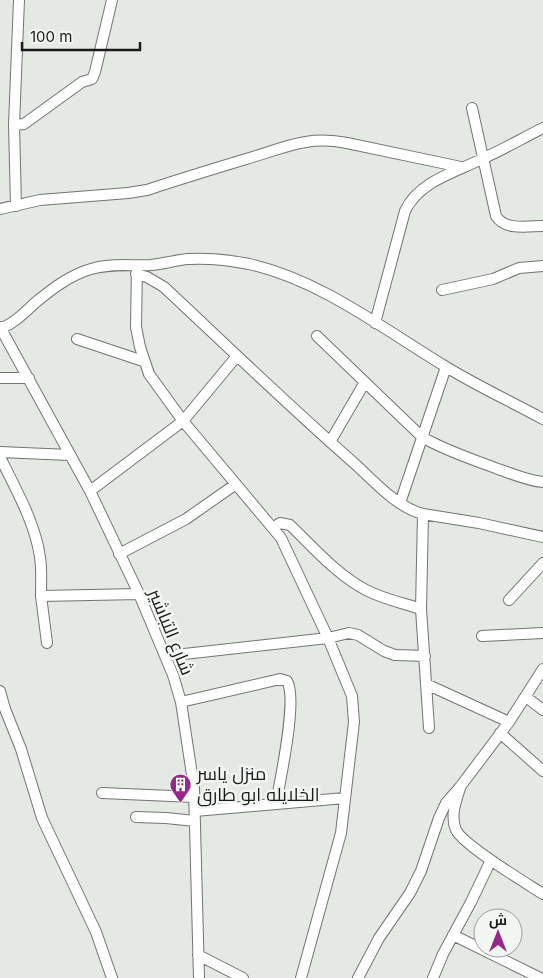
<svg xmlns="http://www.w3.org/2000/svg" width="543" height="978" font-family="Inter,Cairo,sans-serif">
<rect width="100%" height="100%" fill="#e4e9e4"/>
<g fill="none" stroke-linecap="round" stroke-linejoin="round">
<defs>
<path id="minor" d="M19,0L14,125L24,124L82,82L92,79L95,72L112,0
M472,108L496,216C505,231 529,226 543,226
M14,125L16,206
M0,209L40,200L128,193L147,190C180,179 213,169 246,159C284,148 307,135 347,143L461,167
M137,266L136,327L140,347L149,374L183,421L281,538L328,638L352,696L354,722L341,833L301,978
M136,274L147,277L164,287C227,346 289,406 354,463C374,481 396,507 423,514L479,523L543,537
M442,290L493,279L519,268L543,266
M375,323L405,211C419,181 456,172 484,158C504,149 523,138 543,128
M0,327L90,491L139,594L173,675L181,702L194,788L199,978
M0,329C15,323 24,313 36,302C52,289 70,275 91,269C110,263 131,266 151,265C163,264 176,260 188,259C208,258 229,260 249,264C320,280 382,328 443,365C475,385 510,401 543,419
M317,336L422,437C446,451 472,459 498,469C513,474 528,481 543,482
M77,339L143,361
M0,378H29
M330,442L365,382
M0,452L70,455
M0,457C15,488 35,522 40,557C42,570 41,583 41,596L139,594
M90,491L183,421L237,356
M400,503L446,367
M423,514L421,609L429,728
M273,528L280,523L290,525C313,547 337,575 366,590C383,599 403,603 421,609
M119,554L186,519L236,484
M41,596L47,643
M509,600L543,563
M482,636L543,633
M166,656L328,638L349,633L358,635L384,651L395,655L425,656
M426,684L509,722
M0,691L5,709L21,749L42,818L96,932L112,978
M526,697L543,710
M181,702L280,679L287,681C298,699 280,780 276,804
M500,733L543,771
M460,788C456,801 450,816 456,830C463,845 526,883 543,894
M102,793L194,797
M195,811L345,798
M136,817L166,818L195,821
M453,935L540,978
M198,955L243,978
M358,978L379,938L410,893L421,871L439,818L446,803L460,787L509,722L543,669
M433,978L443,954L471,902L491,860"/>
</defs>
<use href="#minor" stroke="#717571" stroke-width="12"/>
<use href="#minor" stroke="#fff" stroke-width="10"/>
</g>
<defs>
<symbol id="building-pin" viewBox="-11 -11 22 30"><path d="M0 17L-7.5 6A9.5 9.5 0 1 1 7.5 6Z" fill="#972888" stroke="#f2f6f2"/><path d="M-4-6H4V6H1V3H-1V6H-4ZM-2.5-4.3h1.7v1.8h-1.7ZM.8-4.3h1.7v1.8H.8ZM-2.5-1h1.7V.8h-1.7ZM.8-1h1.7V.8H.8Z" fill="#fff"/></symbol>
</defs>
<g fill-rule="evenodd">
<use href="#building-pin" x="168" y="772" width="25" height="34"/>
</g>
<g text-anchor="middle" stroke-width="5" stroke-linejoin="round" paint-order="stroke">
<g font-size="18" fill="#191a19" stroke="#f2f6f2">
<text transform="translate(171 632) rotate(68)" y="6">شارع التباشير</text>
</g>
<g font-size="18" fill="#191a19" stroke="#f2f6f2" text-anchor="start">
<text x="197" y="780">منزل ياسر<tspan x="197" dy="21">الخلايله ابو طارق</tspan></text>
</g>
</g>
<g transform="translate(498 933)"><circle r="24" fill="#f2f6f2" stroke="#9b9e9b"/>
<path d="M0-4L9 19L0 12L-9 19Z" fill="#972888"/>
<text y="-8" font-size="14" font-weight="bold" text-anchor="middle" fill="#191a19">ش</text>
</g>
<path d="M22 42v8h118v-8" fill="none" stroke="#191a19" stroke-width="2.5"/>
<text x="30" y="42" font-size="15" fill="#191a19" stroke="#f2f6f2" stroke-width="4" paint-order="stroke">100 m</text>
</svg>
